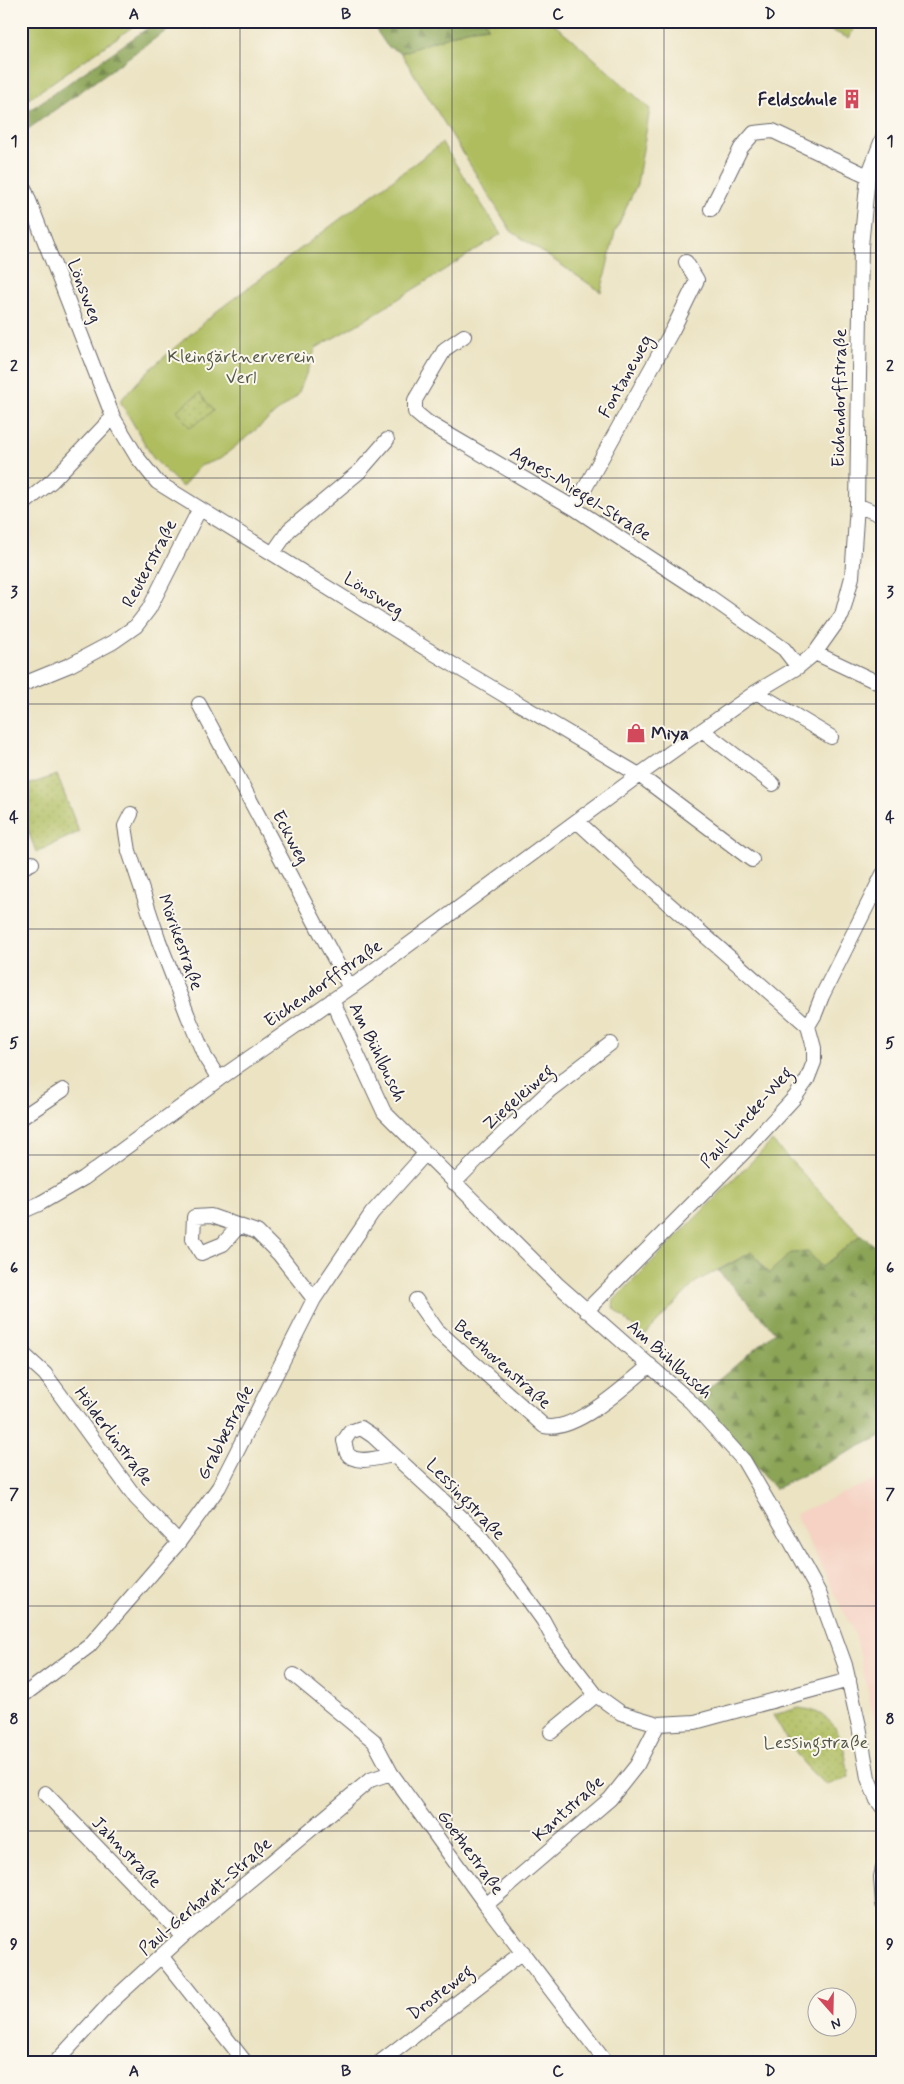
<svg xmlns="http://www.w3.org/2000/svg" width="904" height="2084" font-family="Mynerve,sans-serif">
<defs>
<pattern id="forest-firs" width="22" height="20" patternUnits="userSpaceOnUse" patternTransform="scale(1.25)"><rect width="22" height="20" fill="#8ba456"/><path d="M5 1l3.5 6h-7zM16 11l3.5 6h-7z" fill="#718548"/></pattern>
<pattern id="park-dots" width="8" height="8" patternUnits="userSpaceOnUse" patternTransform="scale(1.25)"><rect width="8" height="8" fill="#afbd5f"/><path d="M2 2h.1M6 6h.1" fill="none" stroke="#96a253" stroke-width="1.8" stroke-linecap="round"/></pattern>
</defs>
<rect width="100%" height="100%" fill="#fbf7ec"/>
<filter id="ink" filterUnits="userSpaceOnUse"><feTurbulence type="fractalNoise" baseFrequency=".02" numOctaves="2"/><feDisplacementMap in="SourceGraphic" scale="10" xChannelSelector="R" yChannelSelector="G"/><feConvolveMatrix kernelMatrix="1 2 1 2 8 2 1 2 1" color-interpolation-filters="sRGB"/></filter>
<filter id="wash" filterUnits="userSpaceOnUse"><feTurbulence type="fractalNoise" baseFrequency=".0096" numOctaves="4" result="noise"/><feDisplacementMap in="SourceGraphic" scale="20" xChannelSelector="R" yChannelSelector="G"/><feGaussianBlur stdDeviation="1.12" result="paint"/><feColorMatrix in="noise" values="0 0 0 0 0 0 0 0 0 0 0 0 0 0 0 0 0 1.4 0 .05"/><feComposite in="paint" operator="in"/></filter>
<g filter="url(#wash)">
<rect width="100%" height="100%" fill="#ebe3c2"/>
<path fill="#f5d2c3" d="M883,1476V1763L856,1637L795,1514Z"/>
<path fill="#afbd5f" stroke="#68704d" d="M21,21H141L21,104Z
M485,21H550L578,44L650,109L637,184L615,232L601,292L511,231L401,53L466,30L488,27Z
M808,21H858L849,38Z
M442,143L501,234L365,320L316,348L298,395L220,459L200,466L182,487L153,458L120,401L148,371L217,311Z
M772,1141L861,1235L822,1267L769,1274L752,1252L697,1281L643,1337L613,1307L614,1300Z"/>
<path fill="url(#forest-firs)" stroke="#566348" d="M158,21H184L160,35L21,134V116Z
M370,21H485L488,27L466,30L401,53L387,46Z
M861,1235L883,1252V1435L775,1489L749,1458L696,1399L775,1332L718,1271L752,1252L768,1274L791,1253L808,1252L822,1267Z"/>
<path fill="url(#park-dots)" stroke="#68704d" d="M200,393L213,411L190,428L177,410Z
M57,775L79,832L36,852L21,812V787Z
M799,1708C805,1709 813,1710 818,1713C843,1725 845,1753 849,1777L827,1785C801,1766 788,1742 773,1715Z"/>
</g>
<g filter="url(#ink)">
<g fill="none" stroke-linecap="round" stroke-linejoin="round">
<defs>
<path id="street" d="M21,180L113,417L137,457L157,482L425,648L639,775L752,860
M711,209L741,148L754,133L773,131L868,176
M464,336L445,349L415,400V412L427,422L574,508L707,595L784,649L798,667
M857,505L883,516
M21,506L52,481L113,417
M574,508L673,329L697,280L686,262
M273,553L289,530L360,471L387,440
M815,653L883,685
M21,685L70,665L113,642L136,626L149,609L199,510
M756,692L831,737
M199,704L350,988
M702,730L773,784
M131,814L125,826L129,851L159,941L188,1016L205,1057L219,1079
M578,822L638,877L808,1026L814,1048V1062L807,1080L795,1097L746,1150L586,1311
M21,868L32,863
M332,1000L384,1112L557,1284L691,1402L744,1461L785,1531L819,1593L845,1665L859,1726L868,1778L877,1800L883,1808
M808,1026L815,1014L822,996L883,874
M21,1118L63,1090
M454,1183L492,1144L550,1090L610,1044
M21,1212L39,1204L84,1178L219,1079L350,988L639,775L756,692L798,667L815,653L842,615L852,577L857,505L861,246L868,176L883,137
M239,1226L223,1244L201,1253L193,1239L194,1217L211,1216L257,1232L279,1254L314,1299
M416,1300L437,1330L544,1426C574,1434 628,1384 650,1365
M21,1352L45,1374L136,1498L179,1542
M393,1455C381,1457 355,1466 347,1453C346,1450 345,1444 344,1441L350,1432L361,1428L373,1436L476,1531L517,1584L543,1620L555,1642L596,1695L621,1713L658,1724L695,1722L849,1680
M294,1675L374,1741L391,1773L486,1905L607,2063
M21,1697L89,1646L179,1542L219,1487L314,1299L372,1213L425,1154
M551,1732L596,1695
M45,1793L183,1936
M883,1868L881,1877L883,1904
M486,1905L610,1799L637,1765L658,1724
M162,1957L246,2063
M55,2063L111,2002L183,1936L370,1780L391,1773
M379,2063L523,1952"/>
</defs>
<use href="#street" stroke="#68666a" stroke-width="16"/>
<use href="#street" stroke="#fff" stroke-width="14"/>
</g>
</g>
<path fill="none" stroke="#22223b" stroke-width="1" stroke-opacity="0.55" d="M240,21V2063M452,21V2063M664,21V2063M21,253H883M21,478H883M21,704H883M21,929H883M21,1155H883M21,1380H883M21,1606H883M21,1831H883"/>
<defs>
<symbol id="building-bare" viewBox="-9 -9 18 18"><path d="M-4-6H4V6H1V3H-1V6H-4ZM-2.5-4.3h1.7v1.8h-1.7ZM.8-4.3h1.7v1.8H.8ZM-2.5-1h1.7V.8h-1.7ZM.8-1h1.7V.8H.8Z" fill="#d1495b" stroke="#fbf7ec" stroke-width="2.5" paint-order="stroke"/></symbol>
<symbol id="shop-bare" viewBox="-9 -9 18 18"><path d="M-5-2.5h2.3a2.7 3.5 0 0 1 5.4 0H5L5.5 6h-11ZM-1.5-2.5h3a1.5 2.3 0 0 0-3 0Z" fill="#d1495b" stroke="#fbf7ec" stroke-width="2.5" paint-order="stroke"/></symbol>
</defs>
<g fill-rule="evenodd">
<use href="#building-bare" x="838" y="85" width="28" height="28"/>
<use href="#shop-bare" x="622" y="719" width="28" height="28"/>
</g>
<g text-anchor="middle" stroke-width="4" stroke-linejoin="round" paint-order="stroke">
<g font-size="18" font-weight="bold" fill="#22223b" stroke="#fbf7ec" text-anchor="end">
<text x="837" y="105">Feldschule</text>
<text x="651" y="739" text-anchor="start">Miya</text>
</g>
<g font-size="18" fill="#22223b" stroke="#fbf7ec">
<text transform="translate(85 291) rotate(69)" y="6">Lönsweg</text>
<text transform="translate(625 376) rotate(-61)" y="6">Fontaneweg</text>
<text transform="translate(839 398) rotate(-89)" y="6">Eichendorffstraße</text>
<text transform="translate(581 493) rotate(32)" y="6">Agnes-Miegel-Straße</text>
<text transform="translate(149 563) rotate(-62)" y="6">Reuterstraße</text>
<text transform="translate(374 594) rotate(32)" y="6">Lönsweg</text>
<text transform="translate(291 837) rotate(62)" y="6">Eckweg</text>
<text transform="translate(181 942) rotate(70)" y="6">Mörikestraße</text>
<text transform="translate(323 983) rotate(-35)" y="6">Eichendorffstraße</text>
<text transform="translate(378 1052) rotate(64)" y="6">Am Bühlbusch</text>
<text transform="translate(518 1097) rotate(-42)" y="6">Ziegeleiweg</text>
<text transform="translate(746 1117) rotate(-48)" y="6">Paul-Lincke-Weg</text>
<text transform="translate(670 1359) rotate(42)" y="6">Am Bühlbusch</text>
<text transform="translate(503 1364) rotate(42)" y="6">Beethovenstraße</text>
<text transform="translate(225 1432) rotate(-63)" y="6">Grabbestraße</text>
<text transform="translate(114 1436) rotate(53)" y="6">Hölderlinstraße</text>
<text transform="translate(466 1499) rotate(46)" y="6">Lessingstraße</text>
<text transform="translate(568 1808) rotate(-42)" y="6">Kantstraße</text>
<text transform="translate(127 1852) rotate(46)" y="6">Jahnstraße</text>
<text transform="translate(471 1852) rotate(54)" y="6">Goethestraße</text>
<text transform="translate(205 1896) rotate(-41)" y="6">Paul-Gerhardt-Straße</text>
<text transform="translate(440 1992) rotate(-38)" y="6">Drosteweg</text>
</g>
<g font-size="18" fill="#535848" stroke="#fbf7ec">
<text x="241" y="362">Kleingärtnerverein<tspan x="241" dy="21">Verl</tspan></text>
<text x="816" y="1748">Lessingstraße</text>
</g>
</g>
<rect width="904" height="2084" fill="none" stroke="#fbf7ec" stroke-width="55"/>
<g transform="translate(832 2012) rotate(160)"><circle r="24" fill="#fbf7ec" stroke="#a4a2a5"/>
<path d="M0-4L9 19L0 12L-9 19Z" fill="#d1495b"/>
<text y="-8" font-size="14" font-weight="bold" text-anchor="middle" fill="#22223b">N</text>
</g>
<rect x="28" y="28" width="848" height="2028" fill="none" stroke="#22223b" stroke-width="2"/>
<g font-size="16" text-anchor="middle" font-weight="bold" fill="#22223b">
<text x="134" y="19">A</text>
<text x="346" y="19">B</text>
<text x="558" y="19">C</text>
<text x="770" y="19">D</text>
<text x="14" y="146">1</text>
<text x="890" y="146">1</text>
<text x="14" y="371">2</text>
<text x="890" y="371">2</text>
<text x="14" y="597">3</text>
<text x="890" y="597">3</text>
<text x="14" y="822">4</text>
<text x="890" y="822">4</text>
<text x="14" y="1048">5</text>
<text x="890" y="1048">5</text>
<text x="14" y="1273">6</text>
<text x="890" y="1273">6</text>
<text x="14" y="1499">7</text>
<text x="890" y="1499">7</text>
<text x="14" y="1724">8</text>
<text x="890" y="1724">8</text>
<text x="14" y="1949">9</text>
<text x="890" y="1949">9</text>
<text x="134" y="2076">A</text>
<text x="346" y="2076">B</text>
<text x="558" y="2076">C</text>
<text x="770" y="2076">D</text>
</g>
</svg>
